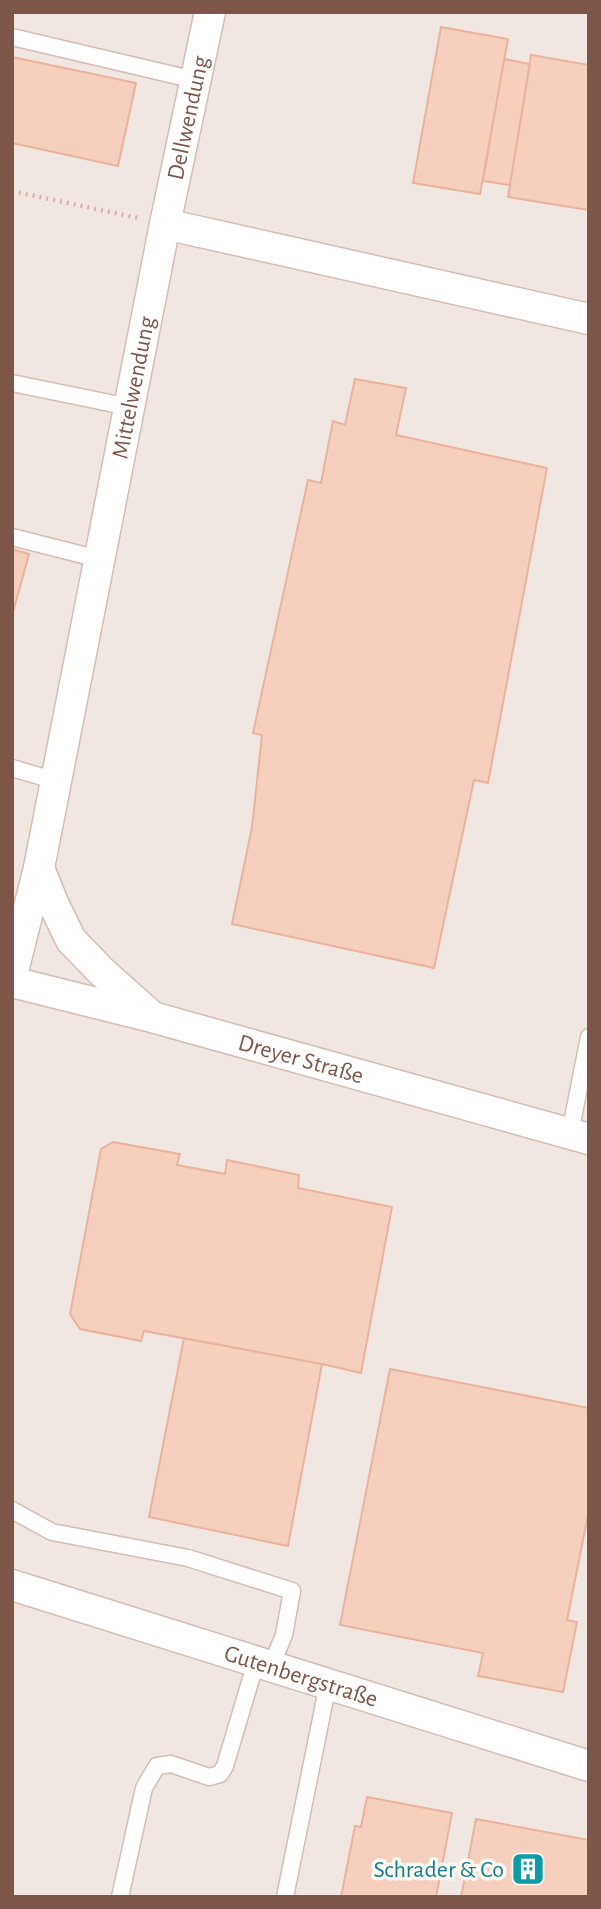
<svg xmlns="http://www.w3.org/2000/svg" width="601" height="1909" font-family="'Alegreya Sans',sans-serif">
<rect width="100%" height="100%" fill="#fef4ea"/>
<path fill="#f0e7e3" d="M12,12H589V1897H12Z"/>
<path fill="#f6cfbf" stroke="#ebb29e" stroke-width="2" d="M441,27L508,39L480,194L413,183Z
M531,55L589,65V210L508,197Z
M12,57L136,83L118,166L12,143Z
M504,59L530,64L510,185L483,181Z
M355,379L406,388L396,435L547,468L488,783L474,780L434,968L232,924L252,827L262,735L253,733L308,480L321,483L333,421L345,425Z
M12,549L29,554L12,616Z
M113,1142L180,1154L177,1165L225,1174L227,1160L299,1175L298,1188L392,1207L361,1373L322,1364L144,1331L141,1341L80,1329L70,1314L101,1149Z
M184,1338L322,1364L288,1546L149,1517Z
M390,1369L589,1408V1510L567,1620L577,1622L563,1692L478,1676L483,1653L340,1625Z
M367,1797L452,1813L436,1897H341L355,1826L361,1827Z
M476,1819L589,1840V1897H461Z"/>
<g fill="none" stroke-linecap="round" stroke-linejoin="round">
<defs>
<path id="service" d="M12,37L195,80
M12,383L129,407
M12,537L99,559
M12,768L56,781
M570,1133L589,1037
M12,1510L52,1532L188,1558L292,1591L284,1635L271,1666
M120,1897L144,1788L157,1766L171,1764L209,1777L220,1774L225,1766L256,1662
M285,1897L328,1684"/>
<g id="minor">
<path d="M165,224L589,319"/>
<path d="M39,868L53,903L71,940L102,972L148,1013"/>
<path id="s1" d="M12,975L39,868L165,224L210,12"/>
<path id="s2" d="M12,982L152,1017L589,1139"/>
<path id="s3" d="M12,1585L589,1766"/>
</g>
</defs>
<use href="#service" stroke="#d5bdb0" stroke-width="19"/>
<use href="#minor" stroke="#d5bdb0" stroke-width="33"/>
<path stroke="#ddb1a1" stroke-width="4.5" stroke-dasharray="2 5" stroke-linecap="butt" d="M12,191L138,218"/>
<use href="#service" stroke="#fff" stroke-width="16"/>
<use href="#minor" stroke="#fff" stroke-width="30"/>
</g>
<defs>
<symbol id="building-square" viewBox="-11 -11 22 22"><rect x="-9" y="-9" width="18" height="18" rx="4" fill="#0f9aa8" stroke="#fff9f2"/><path d="M-4-6H4V6H1V3H-1V6H-4ZM-2.5-4.3h1.7v1.8h-1.7ZM.8-4.3h1.7v1.8H.8ZM-2.5-1h1.7V.8h-1.7ZM.8-1h1.7V.8H.8Z" fill="#fff"/></symbol>
</defs>
<g fill-rule="evenodd">
<use href="#building-square" x="509" y="1850" width="38" height="38"/>
</g>
<g text-anchor="middle" stroke-width="7" stroke-linejoin="round" paint-order="stroke">
<g font-size="24" fill="#7d5649" stroke="#fff9f2">
<text dy="8" stroke="none"><textPath href="#s1" startOffset="875">Dellwendung</textPath></text>
<text dy="8" stroke="none"><textPath href="#s1" startOffset="600">Mittelwendung</textPath></text>
<text dy="8" stroke="none"><textPath href="#s2" startOffset="299">Dreyer Straße</textPath></text>
<text dy="8" stroke="none"><textPath href="#s3" startOffset="303">Gutenbergstraße</textPath></text>
</g>
<g font-size="24" fill="#0d838f" stroke="#fff9f2" text-anchor="end">
<text x="504" y="1877">Schrader &amp; Co</text>
</g>
</g>
<rect width="601" height="1909" fill="none" stroke="#7d5649" stroke-width="28"/>
</svg>
